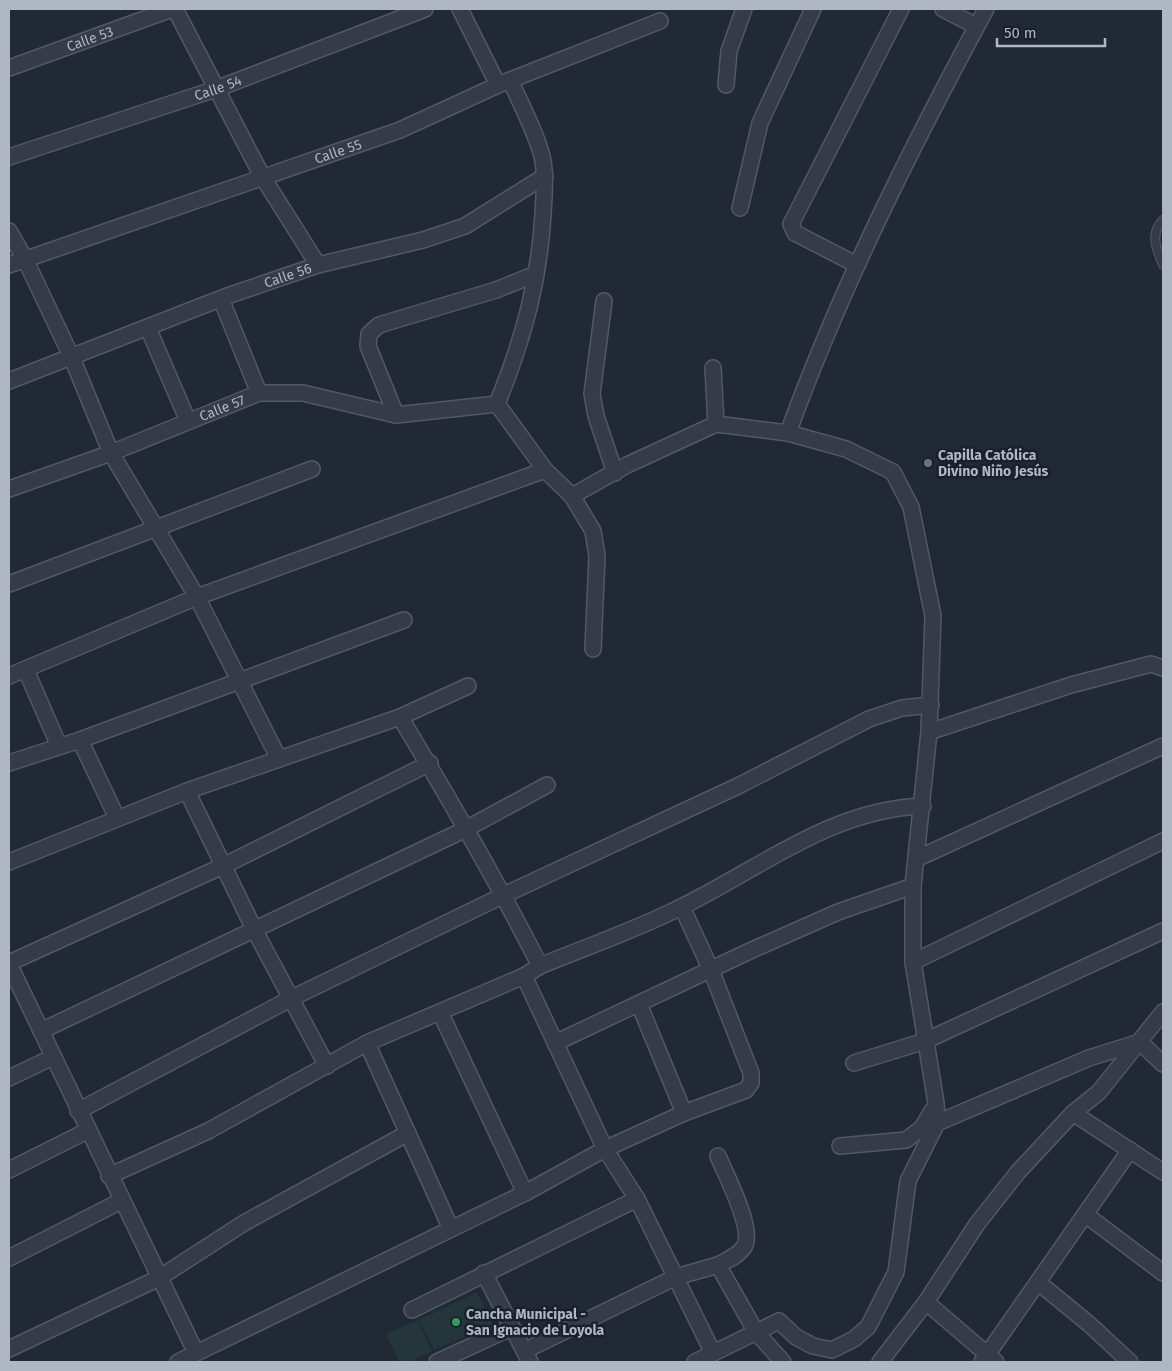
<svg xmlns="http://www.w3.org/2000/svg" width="1172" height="1371" font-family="'Fira Sans',sans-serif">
<rect width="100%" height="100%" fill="#212937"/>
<path fill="#243639" d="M477,1292L493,1324L434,1350L419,1320Z
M418,1320L432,1351L410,1362H399L386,1334Z"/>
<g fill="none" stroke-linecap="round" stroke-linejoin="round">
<defs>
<path id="service" d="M1163,220C1149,234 1157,250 1163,265"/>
<g id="minor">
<path d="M460,9L498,85"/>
<path d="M943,9L976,26"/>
<path id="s1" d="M9,68L172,9"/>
<path d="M726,85L729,51L744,9"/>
<path id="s2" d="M9,157L216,89L425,9"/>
<path d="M740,208L760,123L813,9"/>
<path d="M9,231L25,259L72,358L111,453L197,597L279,759"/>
<path id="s3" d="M9,265L400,130L498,85L660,21"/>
<path d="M318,265L423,240L465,226L545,176"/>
<path d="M857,265L795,233L791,224L901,9"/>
<path d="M221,299L259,393"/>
<path d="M604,301L592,394L596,416L615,473"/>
<path d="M148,328L188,421"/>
<path d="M713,368L716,424"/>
<path id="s4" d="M9,381L230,295L318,265L262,176L175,9"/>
<path d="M497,404C523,340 539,283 543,214C544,196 546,178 543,161C540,141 519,100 510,80"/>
<path d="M396,415L368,346L369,334L379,325L496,290L536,274"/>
<path d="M788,433C841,287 912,146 986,9"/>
<path id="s5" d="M9,489L111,453L259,393H303L396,415L497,404L545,470L572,496L627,465L716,424L788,433L846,449L893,472L911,507L933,616L929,732L913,886V962L936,1103L937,1123L908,1181L896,1272L868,1327L854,1339L832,1350L813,1346L796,1337L779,1321L695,1362"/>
<path d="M572,496L593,531L597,556L593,649"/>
<path d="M9,584L312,469"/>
<path d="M26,670L59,746"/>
<path d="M9,676L197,597L545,470"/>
<path d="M400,717L468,686"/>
<path d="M929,732L1071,685L1151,664L1163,668"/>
<path d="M80,740L117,818"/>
<path d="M9,763L80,740L404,620"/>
<path d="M187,791L255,931L327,1066"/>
<path d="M916,859L1163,746"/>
<path d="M9,862L187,791L400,717C449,798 497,881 540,966"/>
<path d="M913,962L1163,841"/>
<path d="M9,963L223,866L430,763"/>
<path d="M9,964L196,1353"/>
<path d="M524,976L605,1149L637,1199L713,1353"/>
<path d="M639,1004L684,1113"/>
<path d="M440,1012L525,1193"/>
<path d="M41,1031L466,829L547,785"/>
<path d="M1140,1042L1163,1064"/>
<path d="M367,1043L451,1229"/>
<path d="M555,1043L752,950L838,912L913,886"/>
<path d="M854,1063L925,1041L1163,931"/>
<path d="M9,1078L53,1057"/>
<path d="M78,1111L292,998L504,895L738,786L869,719L902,708L931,705"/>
<path d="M1073,1113L1163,1172"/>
<path d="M937,1123L1089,1058L1140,1042"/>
<path d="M840,1146L906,1140L922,1128L932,1111"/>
<path d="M718,1156C726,1175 755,1230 744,1247C738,1256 727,1260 718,1265"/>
<path d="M9,1170L87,1131"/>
<path d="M109,1176L208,1131L367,1043L524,976L540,966C586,947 633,931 677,909C757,871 830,809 923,806"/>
<path d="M1086,1215L1163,1273"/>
<path d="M9,1258L121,1201"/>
<path d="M484,1273L530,1362"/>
<path d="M1039,1283L1089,1324L1130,1362"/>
<path d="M926,1302L996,1362"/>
<path d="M412,1310L637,1199"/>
<path d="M9,1349L159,1278L244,1223L408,1133"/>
<path d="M524,1351L676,1277L718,1265L756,1332L783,1362"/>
<path d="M178,1362L525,1193L605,1149L684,1113L746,1090L751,1083V1073L711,970L682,907"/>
<path d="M437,1362L511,1328"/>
<path d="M880,1362L926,1302L977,1224L1018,1172L1073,1113L1099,1092L1163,1012"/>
<path d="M982,1362L1130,1150"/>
</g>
</defs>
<use href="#service" stroke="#525965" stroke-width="10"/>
<use href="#minor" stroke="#525965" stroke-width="18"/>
<use href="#service" stroke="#353b47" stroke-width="8"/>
<use href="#minor" stroke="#353b47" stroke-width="15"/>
</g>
<circle fill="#6b7280" stroke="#1a202c" stroke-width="2" cx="928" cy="463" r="5"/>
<circle fill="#2e9e5b" stroke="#1a202c" stroke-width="2" cx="456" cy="1322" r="5"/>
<g text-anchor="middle" stroke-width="5" stroke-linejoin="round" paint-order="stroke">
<g font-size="14" fill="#afb6c4" stroke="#1a202c">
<text dy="5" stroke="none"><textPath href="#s1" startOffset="86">Calle 53</textPath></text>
<text dy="5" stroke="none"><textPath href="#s2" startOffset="220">Calle 54</textPath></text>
<text dy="5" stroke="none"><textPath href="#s3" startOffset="348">Calle 55</textPath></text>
<text dy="5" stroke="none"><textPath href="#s4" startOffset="298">Calle 56</textPath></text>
<text dy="5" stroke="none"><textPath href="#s5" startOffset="228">Calle 57</textPath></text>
</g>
<g font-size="14" font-weight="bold" fill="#afb6c4" stroke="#1a202c" text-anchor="start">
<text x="938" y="460">Capilla Católica<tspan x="938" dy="16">Divino Niño Jesús</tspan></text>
<text x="466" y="1319">Cancha Municipal -<tspan x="466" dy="16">San Ignacio de Loyola</tspan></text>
</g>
</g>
<rect width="1172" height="1371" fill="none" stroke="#afb6c4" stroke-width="20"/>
<path d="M997 38v8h108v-8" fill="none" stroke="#afb6c4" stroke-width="2.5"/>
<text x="1004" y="38" font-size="15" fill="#afb6c4" stroke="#1a202c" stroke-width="4" paint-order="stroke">50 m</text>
</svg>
